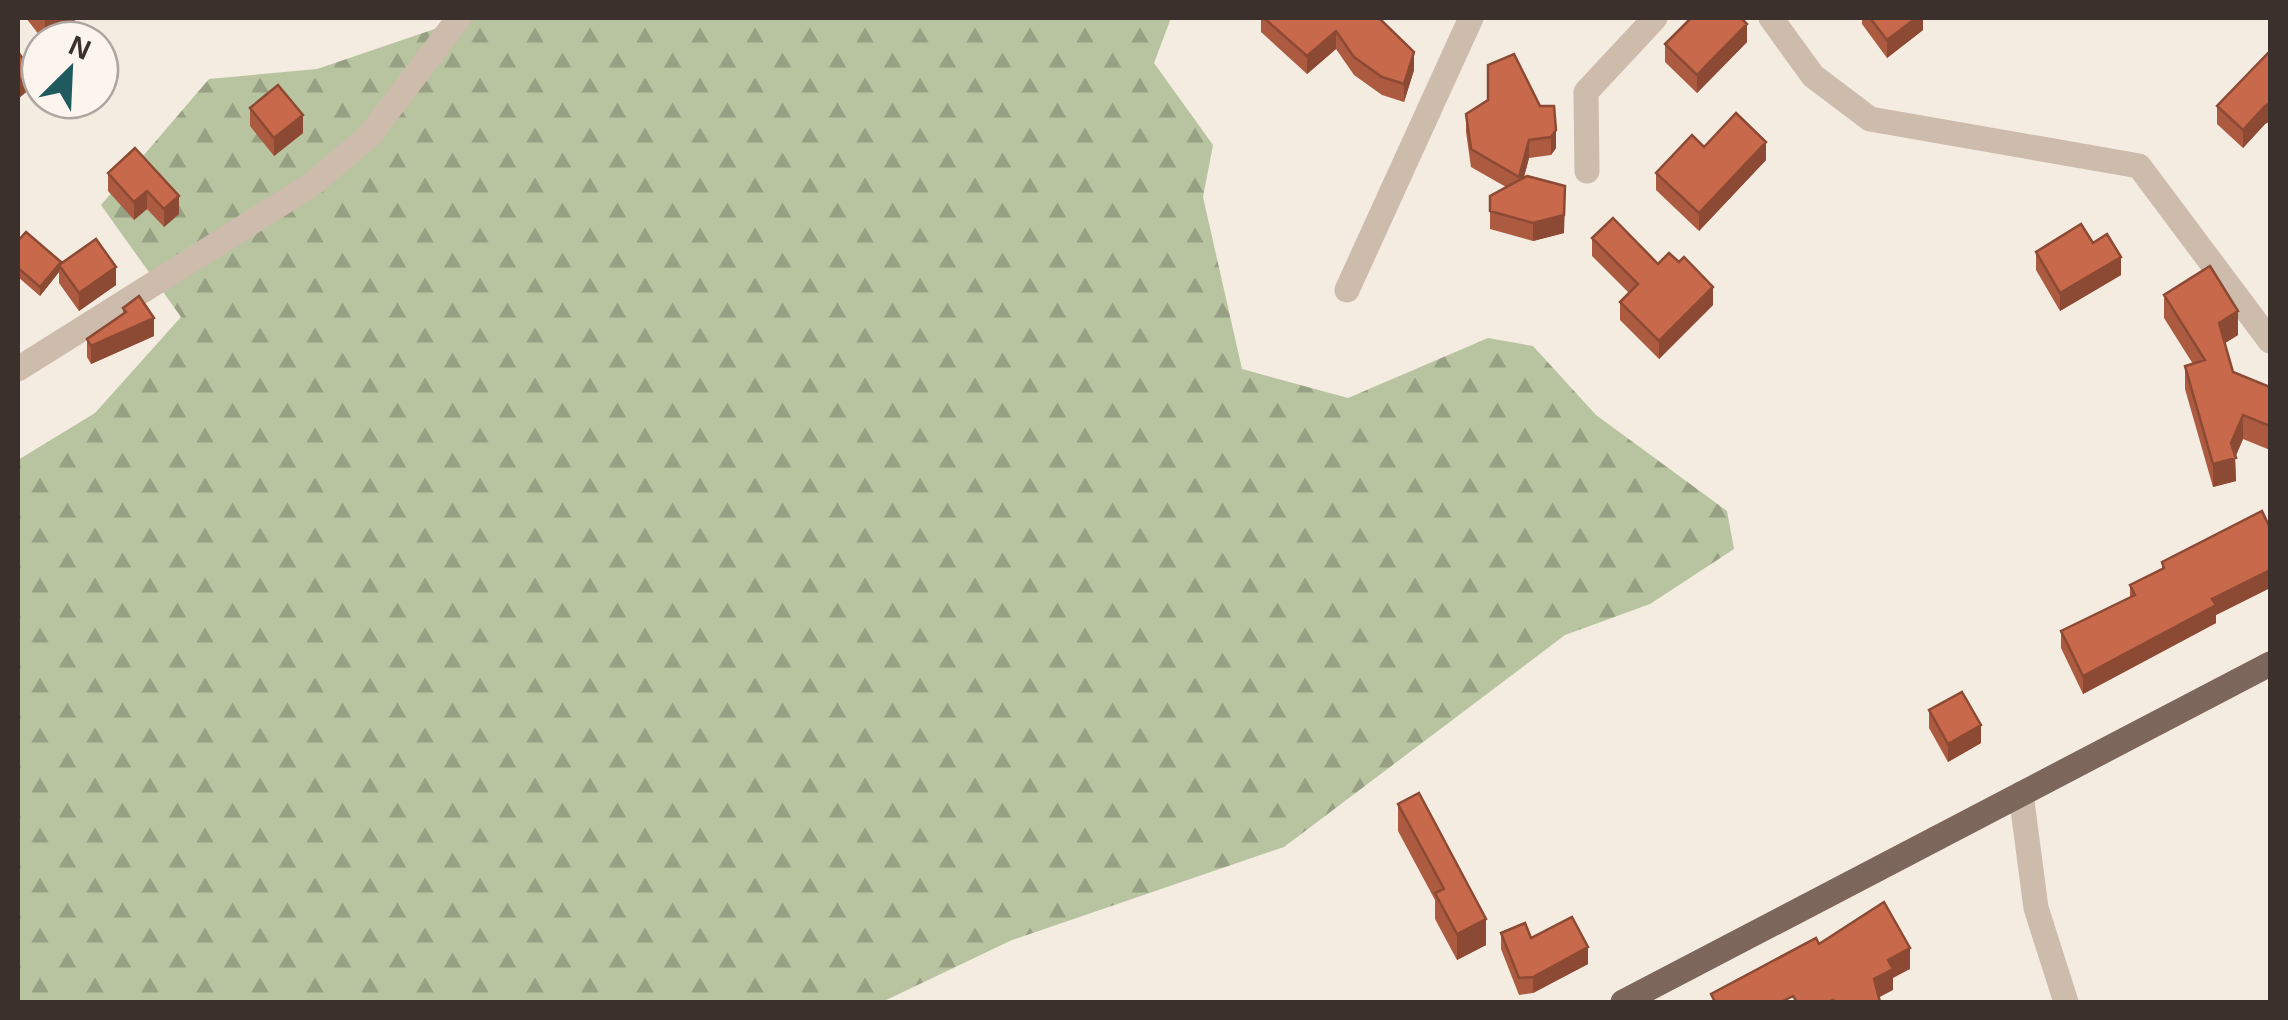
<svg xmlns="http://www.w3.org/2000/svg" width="2288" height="1020" font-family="Arial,sans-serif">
<defs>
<pattern id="forest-firs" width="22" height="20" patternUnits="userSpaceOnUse" patternTransform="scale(2.5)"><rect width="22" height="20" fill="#b8c4a0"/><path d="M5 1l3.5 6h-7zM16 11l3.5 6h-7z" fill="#97a083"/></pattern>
</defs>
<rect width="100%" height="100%" fill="#f4ebe1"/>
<path fill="url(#forest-firs)" d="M467,18H1171L1154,63L1213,145L1203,197L1242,369L1348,398L1488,338L1533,346L1596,415L1727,511L1734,549L1650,604L1565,635L1284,847L1012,940L882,1002H18V460L95,413L181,317L101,205L209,79L317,69Z"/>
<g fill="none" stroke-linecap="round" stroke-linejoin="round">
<path stroke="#cdbbac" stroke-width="25" d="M1771,18L1813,76L1870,119L2139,166L2270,341
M1587,171L1586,92L1655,18
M1347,290L1471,18
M18,369L311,185L369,136L459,18
M2021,794L2036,908L2066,1002"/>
<path stroke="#7d675c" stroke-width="25" d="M1623,1002L2270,664"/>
</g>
<path fill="#ac5a40" d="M26,18H78L48,40H43Z
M1261,18H1379L1414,70L1404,102L1382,95L1354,75L1336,49L1307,74L1261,32Z
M1862,18H1926L1923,19V30L1887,58L1862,24Z
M1747,42L1697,93L1665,62V44Z
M2270,51V121L2265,124L2243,148L2217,124V106Z
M1514,54L1556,148L1551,155L1529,158L1524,177L1564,233L1533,241L1490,229V196L1506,187L1471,167L1466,132V114L1488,100Z
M250,108L303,133L274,156L250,126Z
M1704,147L1766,160L1699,231L1656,190V173Z
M135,148L179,214L164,227L147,209L134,220L108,191V173Z
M1592,238L1658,264L1713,305L1659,359L1620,320V302L1629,293L1592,256Z
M18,241L61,264L116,285L79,311L59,283V272L40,296L18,277Z
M2036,252L2121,275L2060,311L2036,270Z
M2164,295L2238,335L2225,343L2233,372L2270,387V450L2243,439L2235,457L2236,481L2213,487L2185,389V366L2193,364L2164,318Z
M123,308L154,336L91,364L87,357V339L123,315Z
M2270,528V588L2216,615V623L2083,694L2061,648V631L2130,597V585L2162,570V562Z
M1929,710L1981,743L1948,762L1929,728Z
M1398,804L1486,945L1457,960L1435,919V900L1398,831Z
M1501,933L1531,938L1588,964L1533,993L1519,995L1501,949Z"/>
<path fill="#8c4a34" d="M45,18H78L48,40H45Z
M1916,18H1926L1923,19V30L1887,58V40Z
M1747,24V42L1697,93V75Z
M1336,31V49L1307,74V56Z
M1414,52V70L1404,102V84Z
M31,70V88L18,99V81Z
M2270,103V121L2265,124L2243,148V130L2265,106Z
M303,115V133L274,156V138Z
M1556,130V148L1551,155V137Z
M1529,140V158L1519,195V177Z
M1766,142V160L1699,231V213Z
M147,191V209L134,220V202Z
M179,196V214L164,227V209Z
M1565,204L1564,233L1533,241V223Z
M2121,257V275L2060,311V293Z
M61,262L59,272L40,296V287Z
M116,267V285L79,311V293Z
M1713,287V305L1659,359V341Z
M2238,311V335L2219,347V323Z
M154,318V336L91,364V346Z
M2243,415V439L2235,458L2236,481L2213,487V464L2231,443Z
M2270,570V588L2216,615V623L2083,694V676L2212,599Z
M1981,725V743L1948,762V744Z
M1486,919V945L1457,960V934Z
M1588,947V964L1533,993V977Z
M1910,948V969L1893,978V990L1874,1000V979L1888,960Z"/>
<path fill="#c8694b" stroke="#8c4a34" stroke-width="2.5" d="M1264,18H1379L1414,52L1404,84L1382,77L1354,57L1336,31L1307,56Z
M1691,18H1741L1747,24L1697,75L1665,44Z
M1870,18H1916L1887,40Z
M2270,51V103L2265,106L2243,130L2217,106Z
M18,52L31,70L18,81Z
M1514,54L1540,106H1554L1556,130L1551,137L1529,140L1519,177L1471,149L1466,114L1488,100V65Z
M278,85L303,115L274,138L250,108Z
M1736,113L1766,142L1699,213L1656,173L1692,135L1704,147Z
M135,148L179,196L164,209L147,191L134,202L108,173Z
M1527,176L1565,186L1564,215L1533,223L1490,211V196Z
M1613,218L1658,264L1669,253L1679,262L1684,257L1713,287L1659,341L1620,302L1638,284L1592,238Z
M2081,224L2093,243L2107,234L2121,257L2060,293L2036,252Z
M26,232L61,262L40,287L18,268V241Z
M96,239L116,267L79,293L59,265Z
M2210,266L2238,311L2219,323L2233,372L2270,387V426L2243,415L2231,443L2236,458L2213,464L2185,366L2205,360L2164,295Z
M139,296L154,318L91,346L87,339L126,312L123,308Z
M2262,511L2270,528V570L2212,599L2216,605L2083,676L2061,631L2135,595L2130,585L2164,568L2162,562Z
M1962,692L1981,725L1948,744L1929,710Z
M1419,793L1486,919L1457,934L1435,893L1444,889L1398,804Z
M1884,902L1910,948L1888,960L1893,969L1874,979L1880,1002H1833V1000L1828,1002H1797L1793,996L1781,1002H1715L1711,994L1816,938L1819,944Z
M1572,917L1588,947L1533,977L1519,978L1501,933L1525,923L1531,938Z"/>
<rect width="2288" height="1020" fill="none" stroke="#3b302b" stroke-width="40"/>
<g transform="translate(70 70) rotate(24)"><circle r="48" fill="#fbf5ee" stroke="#aea6a0" stroke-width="2.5"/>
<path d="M0-8L18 38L0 25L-18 38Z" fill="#1f5a5e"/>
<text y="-15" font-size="28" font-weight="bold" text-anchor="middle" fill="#3b302b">N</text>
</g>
</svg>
